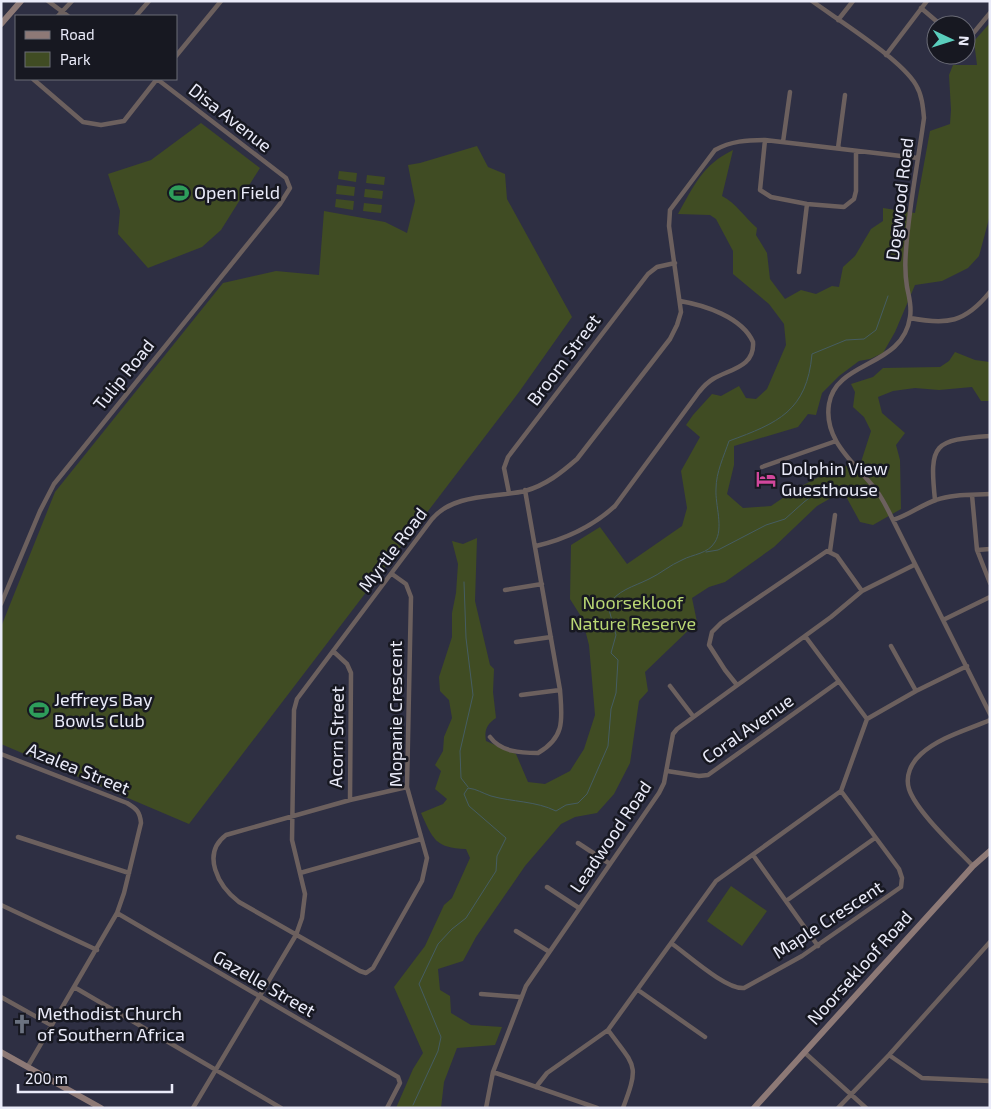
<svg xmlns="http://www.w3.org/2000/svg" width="991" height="1109" font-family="'Exo 2',sans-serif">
<rect width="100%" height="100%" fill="#2e2f43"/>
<path fill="#404c23" d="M990,23V215L979,256L968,268L942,281L915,285L895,332L883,353L870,359L859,361L839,376L822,393L816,415L808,414L798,427L734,446V465L727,494L743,508L771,506L796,489L832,470L861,462L871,431L864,417L853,407L855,392L851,384L873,377L883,368L940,367L949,361L955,352L975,360L990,362V401H981L972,387L939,390L915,388L893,391L878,397L882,413L905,433L896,445L900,460L901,509L873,525L860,522L843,491L817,506L774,547L725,582L709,587L692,598L697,622L645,672L648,691L639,701L630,763L614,794L597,813L575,817L561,824L525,866L476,937L463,961L438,969L440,990L450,996L451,1013L471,1025L502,1027L495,1045L457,1048L444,1082L441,1108H396L413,1069L423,1053L394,987L425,946L444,905L452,898L470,858L466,849C435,848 433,839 421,813L443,804L447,799L435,789L441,771L435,765L443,751L444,737L452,718L449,700L440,691L439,677L452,637V613L456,593L458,564L452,541L463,544L477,538L475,601L490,665L494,669L493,692L496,718C487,724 484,730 486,741L516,754L528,782L545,784L570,771L584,749L595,715L589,645L582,618L570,599L571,545L600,527L627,564L682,526L687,508L681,471L700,437L686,425L693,415L712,394L721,396L739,386L746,398L756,399L767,389L786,345L784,324L769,304L733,274V251L716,219L710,215L678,214C694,186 702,165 733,150L722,196C736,203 745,218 757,228L756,235L767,253L770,279L785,299L801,290L816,294L832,286L839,287L843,267L855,256L871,229L883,221V208L915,213L930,131L950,124L951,110L949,75L953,65H977L974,41Z
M201,123L260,168L221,230L202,247L148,268L118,234L120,211L108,174L151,160Z
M477,146L488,167L505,174L507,199L572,317L519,392L189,824L1,744V627L55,492L223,283L276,271L319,275L324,211L385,222L407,233L415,201L408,165L420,163Z
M339,171L357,173L356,182L338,179Z
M367,175L385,177L384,185L366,183Z
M337,185L355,187L354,196L336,194Z
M365,189L383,191L382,199L364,197Z
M336,199L354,201L353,210L335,207Z
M364,203L382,205L381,213L363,211Z
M731,886L767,911L742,946L707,921Z"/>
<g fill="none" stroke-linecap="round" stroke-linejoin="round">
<path stroke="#465d62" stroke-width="1" d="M706,552L718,550L766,525L785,519L804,502L830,482
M464,582L466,638L473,695L460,751L461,778L468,787
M413,1105L438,1051L441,1037L419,984L438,944L452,929L466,918L496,871L497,856L506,838L469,806L464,794L468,788C477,789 482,793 491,796C512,802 536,801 556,811L566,805L578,803L587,794L608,746L611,709L616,693L618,660L611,653L616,635L608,606C617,590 633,587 649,579C660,574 670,565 682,560C693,554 708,554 715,542C724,528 715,505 716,489C716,472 724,456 729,441C778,423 807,411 812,354L846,340L864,339L876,330L888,296"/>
<path stroke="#6c605e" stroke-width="4.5" d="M48,1L68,16
M812,1C838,20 901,59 916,85C922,95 923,107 924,118C918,162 909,206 906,250C905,262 905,275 907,287C909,297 912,306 910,317C903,368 836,360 829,404C823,441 856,464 876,490C883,499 888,510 893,520L990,714
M921,8L941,25
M58,16L72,1
M136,16L149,1
M838,20L853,1
M966,38L971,36L990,13
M886,55L927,1
M176,56L221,1
M33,79L83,122L101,125L124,121L157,79
M765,140L760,190L771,197L807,204L844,207L854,199L856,191V151
M783,142L790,92
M838,148L845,95
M799,272L807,204
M910,318C947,325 965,323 990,292
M762,467L836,441
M509,493L504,468L508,457L648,274L657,267L675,263
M972,495L977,550L990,583
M935,500C929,443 934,440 990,436
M893,520C909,515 921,505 936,500C952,494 972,495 990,494
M536,546C566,539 592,527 615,506L699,392C703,387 708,382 713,379C730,369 755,367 753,342C742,317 704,305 680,301
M977,550L990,549
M830,551L835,515
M392,574L406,584L411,597L407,787L427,858L422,881L373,968L366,973L360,971L239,902C218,886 201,854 226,835L350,800L407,787
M505,590L542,584
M1,604L40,511L54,484L280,204L290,188L286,178L157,79
M943,620L990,597
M805,636L867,719
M516,642L551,637
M891,646L916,691
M333,651L347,664L351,673L350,800
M737,685L725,670L709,645L712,632L721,623L827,551L837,556L862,591
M670,686L693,716
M521,695L560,690
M867,719L916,691L967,666
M490,737C501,752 521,753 538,753C566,737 562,718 560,690L525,490
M1,754L127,803C137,809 140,812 141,823L124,893L117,913L28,1066
M667,771L699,776L708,775L838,682
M18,837L129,873
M578,843L610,864
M753,855L818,946
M973,866C956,848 916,811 909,789C905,776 911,763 921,754C940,737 967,730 990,720
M300,873L421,839
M547,887L579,908
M786,901L875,838
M1,905L97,950
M117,913L398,1077L400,1083L387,1108
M516,931L548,951
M671,943C687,954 726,990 744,988L802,956L901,887L902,878L899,869L841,791
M74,987L281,1108
M638,990L705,1037
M481,994L520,997
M1,997L51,1025
M608,1030C635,1067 640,1063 623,1108
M804,1052L866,1108
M889,1055L922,1078L990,1081
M493,1072L597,1108
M536,1087L547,1073L608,1030L716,881L841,791L867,719
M193,1108L296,935L302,918L305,894L292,840L294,710L297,699L432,519C454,493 494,498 525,491C546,485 561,473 577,459L670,339L677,325L681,312L669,226L670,210L715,150C731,141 747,140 765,140L918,158
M486,1108L493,1072L526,986L659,793L664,783L673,734L677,729L831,617L862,591L914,565
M838,1108L889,1055L990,942"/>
<path stroke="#8d7976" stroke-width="6" d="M1,24L21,1
M1,1052L101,1108
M754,1108L973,866L990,851"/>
</g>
<defs>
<symbol id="stadium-bare" viewBox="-9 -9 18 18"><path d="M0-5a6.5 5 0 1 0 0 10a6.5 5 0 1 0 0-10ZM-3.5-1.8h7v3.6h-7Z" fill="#2e9e5b" stroke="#171821" stroke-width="2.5" paint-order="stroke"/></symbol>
<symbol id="hotel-bare" viewBox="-9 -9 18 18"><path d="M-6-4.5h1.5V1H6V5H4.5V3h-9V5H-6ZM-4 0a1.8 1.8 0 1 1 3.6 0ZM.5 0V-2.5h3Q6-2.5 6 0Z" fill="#d1479c" stroke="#171821" stroke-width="2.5" paint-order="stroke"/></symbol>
<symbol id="church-bare" viewBox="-9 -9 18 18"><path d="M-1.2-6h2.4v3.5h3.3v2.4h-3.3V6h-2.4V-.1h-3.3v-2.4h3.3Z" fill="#6b7280" stroke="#171821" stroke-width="2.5" paint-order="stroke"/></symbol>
</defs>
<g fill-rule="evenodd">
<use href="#stadium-bare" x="165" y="179" width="28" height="28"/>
<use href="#hotel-bare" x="752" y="465" width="28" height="28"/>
<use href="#stadium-bare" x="25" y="696" width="28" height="28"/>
<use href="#church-bare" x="8" y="1010" width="28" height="28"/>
</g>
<g text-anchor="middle" stroke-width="5" stroke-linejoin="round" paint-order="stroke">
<g font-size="18" fill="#eaebf9" stroke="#171821">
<text transform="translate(230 118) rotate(38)" y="6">Disa Avenue</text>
<text transform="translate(900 199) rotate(-83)" y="6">Dogwood Road</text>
<text transform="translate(564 360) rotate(-53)" y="6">Broom Street</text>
<text transform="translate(124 375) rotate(-51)" y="6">Tulip Road</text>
<text transform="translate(393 550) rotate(-53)" y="6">Myrtle Road</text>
<text transform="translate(396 714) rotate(-90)" y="6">Mopanie Crescent</text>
<text transform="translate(748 729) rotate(-35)" y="6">Coral Avenue</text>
<text transform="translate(337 737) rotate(-89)" y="6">Acorn Street</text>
<text transform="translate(78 769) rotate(22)" y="6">Azalea Street</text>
<text transform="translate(611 837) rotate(-56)" y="6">Leadwood Road</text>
<text transform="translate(828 920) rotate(-33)" y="6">Maple Crescent</text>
<text transform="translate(860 968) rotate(-48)" y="6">Noorsekloof Road</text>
<text transform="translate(264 984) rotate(30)" y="6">Gazelle Street</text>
</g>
<g font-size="18" fill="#eaebf9" stroke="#171821" text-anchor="start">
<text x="194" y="199">Open Field</text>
<text x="781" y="475">Dolphin View<tspan x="781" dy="21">Guesthouse</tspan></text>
<text x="54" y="706">Jeffreys Bay<tspan x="54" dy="21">Bowls Club</tspan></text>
<text x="37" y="1020">Methodist Church<tspan x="37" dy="21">of Southern Africa</tspan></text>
</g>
<g font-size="18" fill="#b9d774" stroke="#171821">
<text x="633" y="609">Noorsekloof<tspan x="633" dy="21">Nature Reserve</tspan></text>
</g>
</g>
<rect width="991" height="1109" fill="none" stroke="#eaebf9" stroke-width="5"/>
<rect x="15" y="15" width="162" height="65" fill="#171821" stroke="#6b6c77"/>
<rect x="25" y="31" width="25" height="8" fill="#8d7976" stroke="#6b6c77"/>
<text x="60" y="40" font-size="15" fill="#eaebf9">Road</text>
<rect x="25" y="52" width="25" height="15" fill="#404c23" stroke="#6b6c77"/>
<text x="60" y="65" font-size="15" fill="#eaebf9">Park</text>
<g transform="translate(951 40) rotate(94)"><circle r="24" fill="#171821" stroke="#6b6c77"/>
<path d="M0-4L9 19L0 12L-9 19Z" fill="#5acebd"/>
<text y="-8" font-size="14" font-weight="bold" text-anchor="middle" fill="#eaebf9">N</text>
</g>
<path d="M18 1084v8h154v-8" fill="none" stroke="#eaebf9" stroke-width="2.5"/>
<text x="25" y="1084" font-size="15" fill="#eaebf9" stroke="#171821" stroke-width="4" paint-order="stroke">200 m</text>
</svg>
